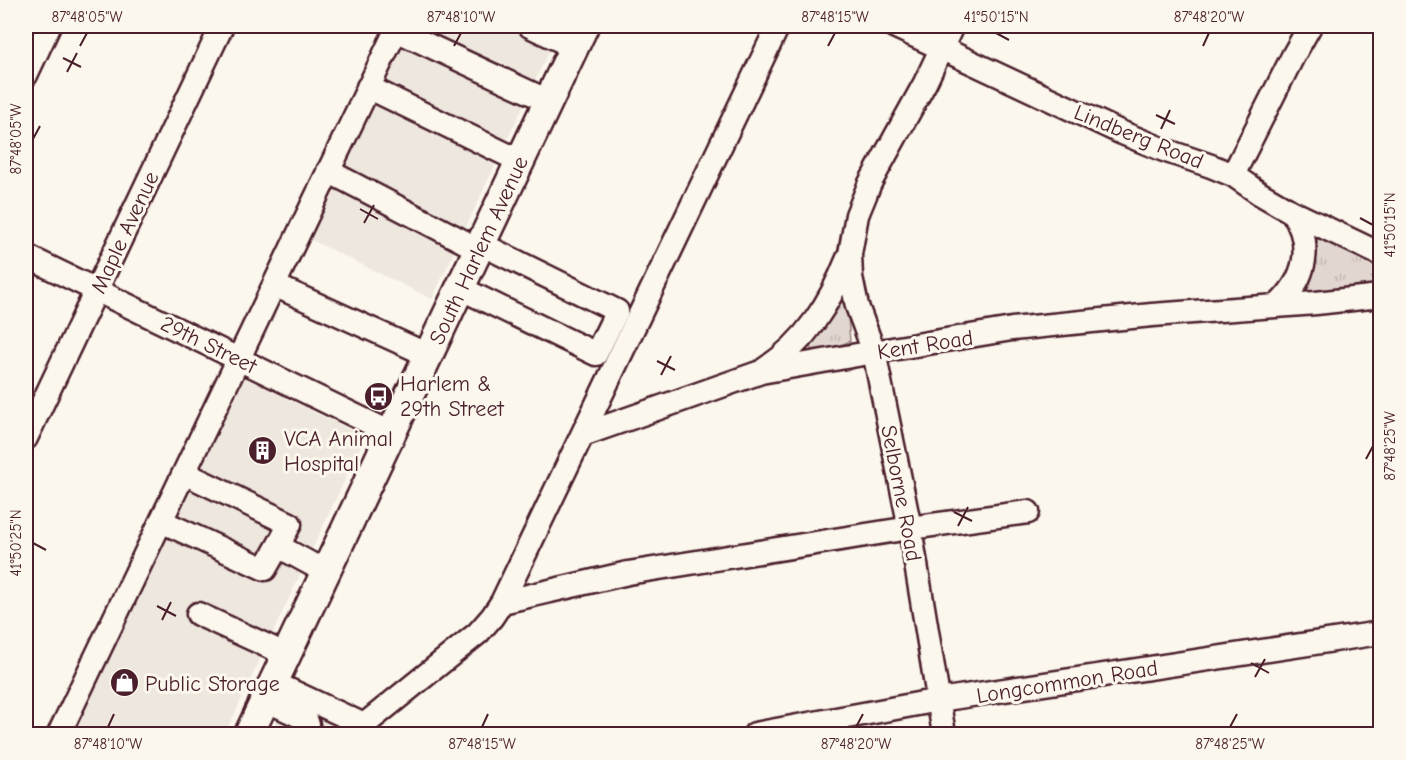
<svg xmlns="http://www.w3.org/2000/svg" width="1406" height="760" font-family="'Comic Neue',sans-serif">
<defs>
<pattern id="grass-tufts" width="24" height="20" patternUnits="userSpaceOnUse" patternTransform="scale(1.5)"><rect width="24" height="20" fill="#e2d7d0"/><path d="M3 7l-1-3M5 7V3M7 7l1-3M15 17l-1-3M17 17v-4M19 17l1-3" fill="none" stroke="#c3b8b3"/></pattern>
</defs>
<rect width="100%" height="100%" fill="#fbf7ec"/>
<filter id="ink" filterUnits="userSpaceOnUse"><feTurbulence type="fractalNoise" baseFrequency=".0167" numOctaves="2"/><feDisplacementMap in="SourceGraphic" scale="12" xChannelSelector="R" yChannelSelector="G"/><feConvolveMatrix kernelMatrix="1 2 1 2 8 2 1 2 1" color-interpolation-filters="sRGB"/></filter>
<g filter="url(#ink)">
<path fill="#eee7de" d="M402,26H561L432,299L301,235Z
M228,370L365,437L225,734H56Z
M292,687L364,734H271Z"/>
<path fill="url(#grass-tufts)" stroke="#967b7e" stroke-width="1.5" d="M1320,238L1324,239L1380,266V287L1313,293L1308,290C1309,283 1313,276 1314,269C1316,260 1315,251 1315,241Z
M841,302L846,304L847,306L850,341C845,344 821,352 814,350C813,350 811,349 810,348L811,344L820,332L836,305Z"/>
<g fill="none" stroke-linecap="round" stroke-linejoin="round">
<defs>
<path id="minor" d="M530,26L574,47
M894,26L1120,132L1164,150L1211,166L1233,175L1259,193L1292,212L1380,254
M396,30L548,101
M26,75L49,26
M368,87L520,161
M328,171L478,249
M1233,175L1293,56L1310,26
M26,256L391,433
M274,285L428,355
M460,288L596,354L617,311L481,244
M1278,305C1306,279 1314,245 1292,212
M765,369C806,342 830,303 848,258
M582,435L761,372L874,352L1012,329L1152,315L1316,303L1380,296
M26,438L222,26
M184,473L290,524L278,546
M161,521L265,569L278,546L326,572
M502,602L628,573L910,528L1028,512
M198,614L287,655
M274,683L364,725L478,633L492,617L502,602L778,26
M266,700L306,719L308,725L304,734
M59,734L398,26
M755,734L939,700L1380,633
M944,734L910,528L874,352L857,306L851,277L850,254L857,215L870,183L925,83L952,26"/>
<path id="major" d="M249,734L584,26"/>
</defs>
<use href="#minor" stroke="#4a1f2b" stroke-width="27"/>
<use href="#major" stroke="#4a1f2b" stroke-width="33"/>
<use href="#minor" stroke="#fbf7ec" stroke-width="22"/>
<use href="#major" stroke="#fbf7ec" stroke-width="28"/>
</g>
</g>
<path fill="none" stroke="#4a1f2b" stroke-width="2" d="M996,33L1009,40M80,46L87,33M454,46L461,33M828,46L835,33M1203,46L1209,33M63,58L81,67M67,72L77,53M1156,115L1175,124M1161,129L1170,110M33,139L40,126M360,209L378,219M1360,218L1373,225M364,223L374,205M657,361L675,370M661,375L671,356M1366,459L1373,446M954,512L972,521M958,526L968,507M33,543L46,550M157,606L176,616M162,620L171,602M1251,663L1269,673M1255,677L1265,659M108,727L114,714M482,727L488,714M856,727L863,714M1230,727L1237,714"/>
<defs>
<symbol id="bus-disc" viewBox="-11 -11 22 22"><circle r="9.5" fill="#4a1f2b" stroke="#fbf7ec"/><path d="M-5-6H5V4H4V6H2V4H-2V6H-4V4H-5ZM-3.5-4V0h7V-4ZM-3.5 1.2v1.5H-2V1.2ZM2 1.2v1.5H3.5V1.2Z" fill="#fff"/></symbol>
<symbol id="building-disc" viewBox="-11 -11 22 22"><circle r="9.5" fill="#4a1f2b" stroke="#fbf7ec"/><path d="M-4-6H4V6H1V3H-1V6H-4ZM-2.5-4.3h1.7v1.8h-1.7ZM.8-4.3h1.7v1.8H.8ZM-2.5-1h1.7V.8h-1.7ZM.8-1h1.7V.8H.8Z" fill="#fff"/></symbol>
<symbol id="shop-disc" viewBox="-11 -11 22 22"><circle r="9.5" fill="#4a1f2b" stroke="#fbf7ec"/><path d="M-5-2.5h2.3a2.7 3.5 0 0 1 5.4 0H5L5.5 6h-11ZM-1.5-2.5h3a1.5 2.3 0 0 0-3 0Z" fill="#fff"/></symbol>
</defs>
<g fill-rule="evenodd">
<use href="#bus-disc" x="362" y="380" width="33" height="33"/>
<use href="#building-disc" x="246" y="434" width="33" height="33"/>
<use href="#shop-disc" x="108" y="666" width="33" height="33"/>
</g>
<g text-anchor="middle" stroke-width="6" stroke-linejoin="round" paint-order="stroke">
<g font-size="22" fill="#4a1f2b" stroke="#fbf7ec">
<text transform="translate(1139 136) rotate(22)" y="8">Lindberg Road</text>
<text transform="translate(124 232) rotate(-65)" y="8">Maple Avenue</text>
<text transform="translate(478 250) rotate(-65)" y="8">South Harlem Avenue</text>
<text transform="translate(209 344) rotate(26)" y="8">29th Street</text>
<text transform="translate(925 344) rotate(-9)" y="8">Kent Road</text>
<text transform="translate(902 493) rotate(79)" y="8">Selborne Road</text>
<text transform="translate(1067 681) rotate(-9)" y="8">Longcommon Road</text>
</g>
<g font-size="22" fill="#4a1f2b" stroke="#fbf7ec" text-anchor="start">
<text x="400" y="391">Harlem &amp;<tspan x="400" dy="25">29th Street</tspan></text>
<text x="284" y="446">VCA Animal<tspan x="284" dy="25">Hospital</tspan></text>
<text x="145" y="691">Public Storage</text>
</g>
</g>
<rect width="1406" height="760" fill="none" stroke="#fbf7ec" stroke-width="66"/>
<rect x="33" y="33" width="1340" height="694" fill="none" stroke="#4a1f2b" stroke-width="2"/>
<g font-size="15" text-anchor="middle" fill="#4a1f2b">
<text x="87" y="22">87°48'05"W</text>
<text x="461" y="22">87°48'10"W</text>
<text x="835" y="22">87°48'15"W</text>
<text x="996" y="22">41°50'15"N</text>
<text x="1209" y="22">87°48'20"W</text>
<text transform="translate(16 139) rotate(-90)" y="5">87°48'05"W</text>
<text transform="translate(1390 225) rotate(-90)" y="5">41°50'15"N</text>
<text transform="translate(1390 446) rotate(-90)" y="5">87°48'25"W</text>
<text transform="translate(16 543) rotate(-90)" y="5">41°50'25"N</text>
<text x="108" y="749">87°48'10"W</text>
<text x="482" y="749">87°48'15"W</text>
<text x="856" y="749">87°48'20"W</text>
<text x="1230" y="749">87°48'25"W</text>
</g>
</svg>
